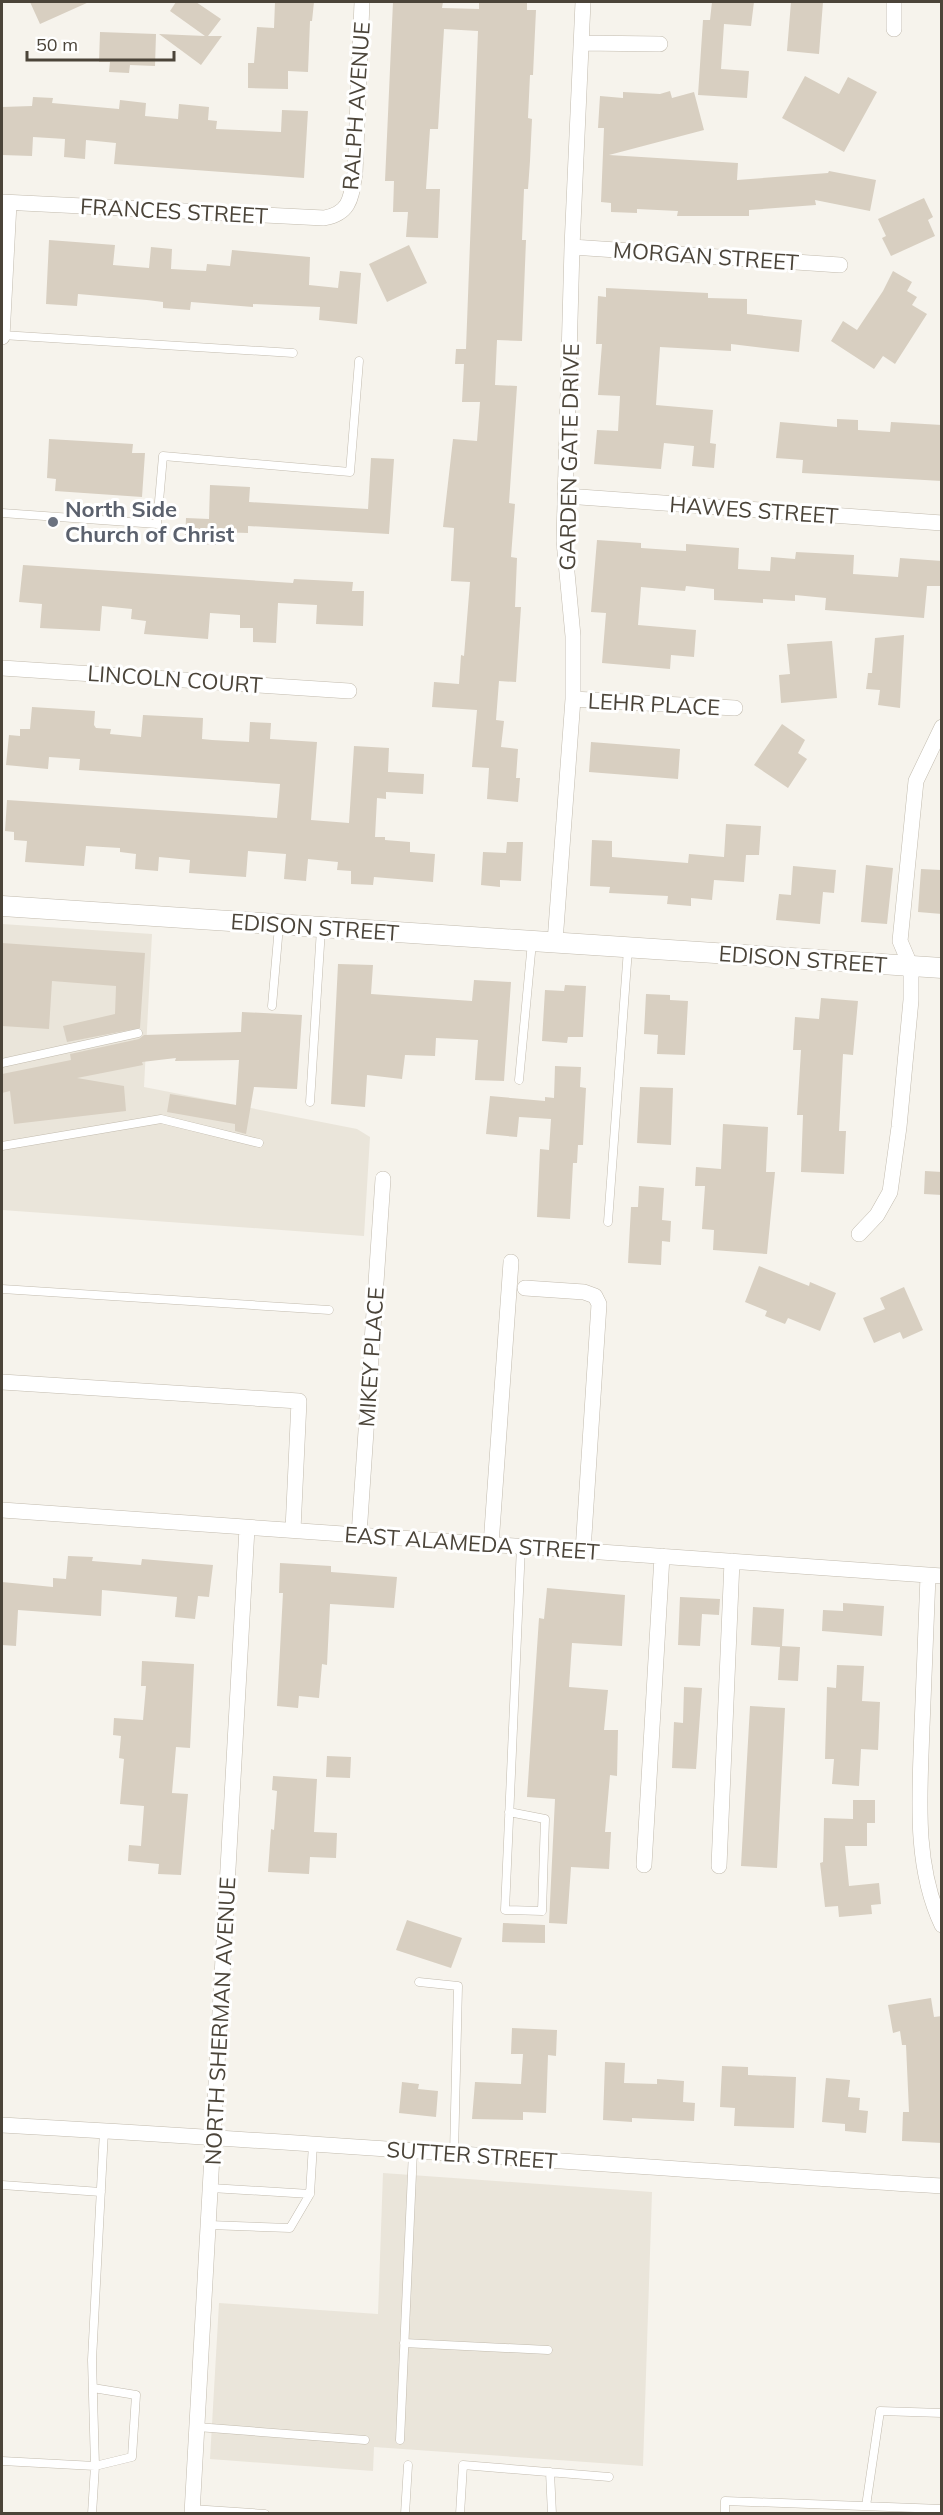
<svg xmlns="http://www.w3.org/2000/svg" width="943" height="2515" font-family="Mulish,sans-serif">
<rect width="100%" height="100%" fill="#f6f3ec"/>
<path fill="#eae5da" d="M2,924L152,934L144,1087L357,1129L370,1137L364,1236L2,1210Z
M383,2173L652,2192L643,2466L374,2447L373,2471L210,2459L219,2303L378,2314Z"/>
<path fill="#d8cfc1" d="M30,2H89L40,24Z
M176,2H196L221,19L208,36H222L201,65L159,34L205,36L170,11Z
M275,2H314L312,21H310L308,72L288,71V89L248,88V63H254L257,27L274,28Z
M393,2H443L442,8L479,9V2H527V10H536L533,75H530L528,118L532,119L530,161L528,189H524L522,240H526L522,341L497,340L495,385L517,386L509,503L515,504L511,557L517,558L515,607H521L516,682L499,681L496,720L504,721L501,747L518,749L516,778H520L518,802L487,799L489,768L472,767L477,710L432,707L434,682L459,684L461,655L464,656L470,582L451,581L454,528L443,527L453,439L477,441L480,402H462L464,364H455L456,349H466L478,31L444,29L438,129H430L426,189H440L438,238L406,237L408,212H393L394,181H385Z
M712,2H754L751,26L724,24L721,69L749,71L747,98L698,95L703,20H710Z
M791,2H823L819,54L787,51Z
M100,32L156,34L155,66L130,65L129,73L109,72L110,62H99Z
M805,76L839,94L848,77L877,92L844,152L782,118Z
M670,91L672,98L694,92L704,130L609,155L738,163L737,180L828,173L829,171L876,180L870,211L815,200L816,205L749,210V216H677L678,211L637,209V213L611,212V203L601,202L604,128H598L600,96L623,98V92L660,94Z
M33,97L53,98L52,103L119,109L120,100L146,103L145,116L178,119L179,104L209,107L208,120L217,121L216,129L259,131L281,132L282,110L308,111L304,178L114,164L116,143L86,140L85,159L64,157L65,139L33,137L32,156L2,155V107L32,106Z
M924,198L933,217L928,220L935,236L891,256L882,238L886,236L878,219Z
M49,240L115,245L113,265L149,268L151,247L172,249L171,269L206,271L207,264L230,266L232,250L310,257L309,285L338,288L340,271L361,273L357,324L319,320L320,307L253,304V307L191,302L190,310L163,308V302L147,300L78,294L77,306L46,304Z
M409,245L427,283L387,302L369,264Z
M893,271L912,282L907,291L917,297L912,305L927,314L895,364L883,356L874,369L831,341L843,321L857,330L883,291Z
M606,288L708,293V298L747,299V314L802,320L799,352L731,344V351L660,347L656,405L713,410L710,443L716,444L714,468L692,466L694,446L664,443L661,469L594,464L597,430L618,431L620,396L598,395L602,344H596L598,296L606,297Z
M837,419L858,420V430L890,432L891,422L942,425V481L802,473L803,460L776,458L780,422L837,427Z
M49,439L133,444L132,453H145L142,497L55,491L56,479L47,478Z
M371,458L394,459L389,534L248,526V533L217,532L216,545L185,543L186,518L209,519L210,485L250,487L249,502L368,509Z
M597,540L641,543V548L686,551V544L739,548L738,569L770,571L771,557L795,559L796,552L854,555L853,574L898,577L900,558L942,561V586H927L924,618L825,610L826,598L795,595V601L763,599V603L714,600V589L686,586L685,591L641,587L638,625L696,630L694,657L671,655L670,669L602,663L606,613L591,612Z
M23,565L293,583L294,579L353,582L352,591H364L363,626L316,624L317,605L278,603L276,643L253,642V628H240V615L210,613L208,639L144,634L146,621L131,619L132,609L102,606L100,631L40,628L42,604L19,602Z
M904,635L900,708L878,705L880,690L866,689L868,673H872L875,638Z
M832,641L837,698L781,703L779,675L790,674L787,644Z
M32,707L95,711L94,725L96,728L111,729L110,734L141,737L143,715L203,718L202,739L212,740L249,742L250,722L271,723L270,739L317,742L311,820L349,823L354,746L389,748L388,772L424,774L423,794L386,792V799L377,798L375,837H385V840L410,842V852L435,854L433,882L374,877L373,885L351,884V871L337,870L338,862L308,859L306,881L284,879L286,854L248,851L246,877L189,873L190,860L159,857L158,871L135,869L136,854L120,852V848L86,846L84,866L25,862L27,841L14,840V832L5,831L7,800L277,818L280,784L79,770L80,759L49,757L48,769L6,765L9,735L20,736V729H30Z
M782,724L805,740L798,753L807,759L788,788L754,765Z
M591,742L680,749L678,779L589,772Z
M726,824L761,826L759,855H746L744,882L714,880L712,900L691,898V906L667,904L668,896L609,893L610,887L590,886L592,840L612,841V857L688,863L689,854L724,857Z
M507,842H523L521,881L500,880V887L481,885L483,852L506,853Z
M866,865L893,868L887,924L861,922Z
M793,866L836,870L834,893L823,892L820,924L776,920L779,894L791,895Z
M921,869L941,870L942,914L918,912Z
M2,943L145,953L140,1028L67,1042L63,1026L115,1014L116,986L52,981L49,1029L2,1026Z
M338,964L373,965L371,994L472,1001L474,980L511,982L504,1081L475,1080L478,1040L436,1038L435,1056L405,1055L402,1079L367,1075L365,1107L331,1104Z
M565,985L586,986L583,1037H568L567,1043L542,1041L545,990L564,991Z
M646,994L670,995V1000L688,1001L685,1055L657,1054L658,1035L644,1034Z
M821,998L858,1001L853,1055L843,1054L839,1131H846L844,1174L801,1172L803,1115H797L801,1050H793L795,1017L819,1019Z
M242,1012L302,1015L297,1089L254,1087L246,1134L235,1131V1124L167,1112L170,1094L236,1105L239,1060L175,1061L176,1058L142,1062L143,1065L77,1078L124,1086L126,1111L14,1124L10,1091L2,1093V1074L71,1060L70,1054L139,1039L144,1035L241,1032Z
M555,1066L581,1067L580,1087L586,1088L583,1145H578L577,1163H573L570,1219L537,1217L540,1149L549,1150L551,1119L519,1117L517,1137L486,1134L490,1096L545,1101V1097L554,1098Z
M640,1087L673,1088L671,1145L637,1143Z
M723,1124L768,1127L766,1172H775L767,1254L713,1250L714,1230L702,1229L705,1186H695L696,1167L721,1169Z
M925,1171L942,1172V1195L924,1194Z
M639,1186L664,1188L662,1220L671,1221L670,1242L662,1241L661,1265L628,1263L631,1207H638Z
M759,1266L809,1286L810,1282L836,1293L820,1331L788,1318L785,1324L765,1316L767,1311L745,1302Z
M904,1287L923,1330L903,1339L900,1332L874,1343L863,1318L885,1309L880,1298Z
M68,1556L93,1557L92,1561L141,1565L142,1559L213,1565L209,1597L198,1596L195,1619L175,1617L177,1597L102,1590L101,1616L18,1610L16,1646L2,1645V1582L53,1587V1578L66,1579Z
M280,1563L331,1566V1572L397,1577L394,1608L330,1604L327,1665L322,1664L319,1698L299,1696L298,1708L277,1706L283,1593H279Z
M547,1588L625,1595L622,1646L572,1643L569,1687L608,1690L604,1730H618L617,1776L610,1775L605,1832H611L609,1869L571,1867L567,1924L549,1923L555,1799L527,1797L539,1618L544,1619Z
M680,1597L720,1599L719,1615L702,1614L700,1646L678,1645Z
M843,1603L884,1606L882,1636L822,1631L823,1610L843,1611Z
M753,1607L784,1609L782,1646L800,1647L798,1681L778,1680L780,1647L751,1645Z
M142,1661L194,1664L190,1748L176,1747L172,1793L188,1794L181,1875L158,1874L159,1864L128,1861L129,1845L141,1846L144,1806L120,1804L124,1759L119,1758L121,1736L113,1735L114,1718L143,1720L146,1686H141Z
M837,1665L864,1666L862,1701L880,1702L878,1750L861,1749L859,1786L832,1784L834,1759H825L827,1687L836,1688Z
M684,1687L702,1688L696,1769L672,1768L674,1722L683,1723Z
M750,1706L785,1708L777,1868L741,1866Z
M327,1756L351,1757L350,1778L326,1777Z
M273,1776L317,1779L314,1832L337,1833L336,1858L310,1857L309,1874L268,1872L271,1829L274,1830L277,1791L272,1790Z
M853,1800H875V1823H867V1846H845L849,1886L879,1883L881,1904L871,1905L872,1914L839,1917L838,1906L825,1907L820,1863L823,1862L824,1818L853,1819Z
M407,1920L462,1938L451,1968L396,1950Z
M503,1923L545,1925V1943L502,1942Z
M931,1998L934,2017L942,2016V2143L902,2141L903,2112H909L906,2045H902L900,2031L893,2033L888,2005Z
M512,2028L557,2030L556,2056L548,2055L546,2113L523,2112V2120L472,2119L475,2082L521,2084L523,2054H511Z
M605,2062L625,2063L624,2083L657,2084V2079L684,2081L683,2102L695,2103L694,2121L632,2118V2122L603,2120Z
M722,2066L748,2067V2075L796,2077L794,2128L734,2126L735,2108L720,2107Z
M826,2078L850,2080L848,2097L860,2098L859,2110L868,2111L866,2133L845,2131V2124L822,2122Z
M402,2082L419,2084L418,2089L438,2091L436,2117L399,2113Z"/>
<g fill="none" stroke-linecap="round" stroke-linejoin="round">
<defs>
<path id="service" d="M2,335L293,353
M2,513L157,524L163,456L350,472L359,361
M272,1006L279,926
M2,1063L138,1033
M519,1080L532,942
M310,1102L321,929
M2,1146L161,1119L259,1143
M608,1222L628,949
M2,1289L329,1310
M509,1812L545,1819L542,1911L505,1910L521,1546
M419,1982L458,1986L454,2154
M2,2185L101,2192
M211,2188L310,2194L313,2144
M209,2225L290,2228L310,2194
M404,2343L548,2350
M93,2388L136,2395L132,2457L95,2466L92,2360L104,2131
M197,2427L365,2440
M400,2440L413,2151
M2,2461L95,2466L92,2514
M550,2472L552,2514
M866,2506L880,2411L942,2413
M192,2509L265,2514
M405,2514L408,2465
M460,2514L463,2465L609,2477
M725,2514V2501L942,2509"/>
<path id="minor" d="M894,29V2
M581,43L660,44
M2,202L324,218C351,213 351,197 355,173L362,2
M572,247L840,265
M2,337L9,203
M566,496L942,523
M2,668L349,691
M573,699L735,708
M555,942L573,699V636L564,541L572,247L583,2
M859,1234L877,1215L890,1192L899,1127L911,1000V967L900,941L916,781L942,727
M525,1288L584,1292L595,1296L599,1304L583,1551
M2,1382L299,1401L293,1530
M2,1510L942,1576
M359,1535L383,1179
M491,1545L511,1262
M928,1576C926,1626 924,1676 922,1727C920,1792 913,1864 942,1925
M644,1865L662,1556
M719,1866L732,1561
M2,2125C315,2142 628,2167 942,2186
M192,2514L247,1528"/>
<path id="tertiary" d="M2,906L942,968"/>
</defs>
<use href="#service" stroke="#c2bbae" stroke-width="9"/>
<use href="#minor" stroke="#c2bbae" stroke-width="16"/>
<use href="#tertiary" stroke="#c2bbae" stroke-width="21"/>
<use href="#service" stroke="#fff" stroke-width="8"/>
<use href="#minor" stroke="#fff" stroke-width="15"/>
<use href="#tertiary" stroke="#fff" stroke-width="20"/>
</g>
<circle fill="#6b7280" stroke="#fff" stroke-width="2" cx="53" cy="522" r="6"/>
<g text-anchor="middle" stroke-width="6" stroke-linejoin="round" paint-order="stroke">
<g font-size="22" fill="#4b4439" stroke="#fff">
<text transform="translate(356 106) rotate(-86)" y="8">RALPH AVENUE</text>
<text transform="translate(174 211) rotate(3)" y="8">FRANCES STREET</text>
<text transform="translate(706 256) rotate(4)" y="8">MORGAN STREET</text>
<text transform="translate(569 457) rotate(-89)" y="8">GARDEN GATE DRIVE</text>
<text transform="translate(754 510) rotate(4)" y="8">HAWES STREET</text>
<text transform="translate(175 679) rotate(4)" y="8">LINCOLN COURT</text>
<text transform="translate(654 704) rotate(3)" y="8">LEHR PLACE</text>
<text transform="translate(315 927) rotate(4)" y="8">EDISON STREET</text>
<text transform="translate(803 959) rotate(4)" y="8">EDISON STREET</text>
<text transform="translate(371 1357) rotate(-86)" y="8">MIKEY PLACE</text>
<text transform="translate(472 1543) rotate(4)" y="8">EAST ALAMEDA STREET</text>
<text transform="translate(220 2021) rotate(-87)" y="8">NORTH SHERMAN AVENUE</text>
<text transform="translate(472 2155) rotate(4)" y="8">SUTTER STREET</text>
</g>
<g font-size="22" font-weight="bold" fill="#5b616d" stroke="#fff" text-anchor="start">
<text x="65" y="517">North Side<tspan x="65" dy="25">Church of Christ</tspan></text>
</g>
</g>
<rect width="943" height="2515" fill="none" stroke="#4b4439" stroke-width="6"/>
<path d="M27 51v9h147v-9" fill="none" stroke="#4b4439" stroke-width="3"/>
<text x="36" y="51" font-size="18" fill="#4b4439" stroke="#ffffff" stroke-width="4.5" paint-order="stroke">50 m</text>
</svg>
